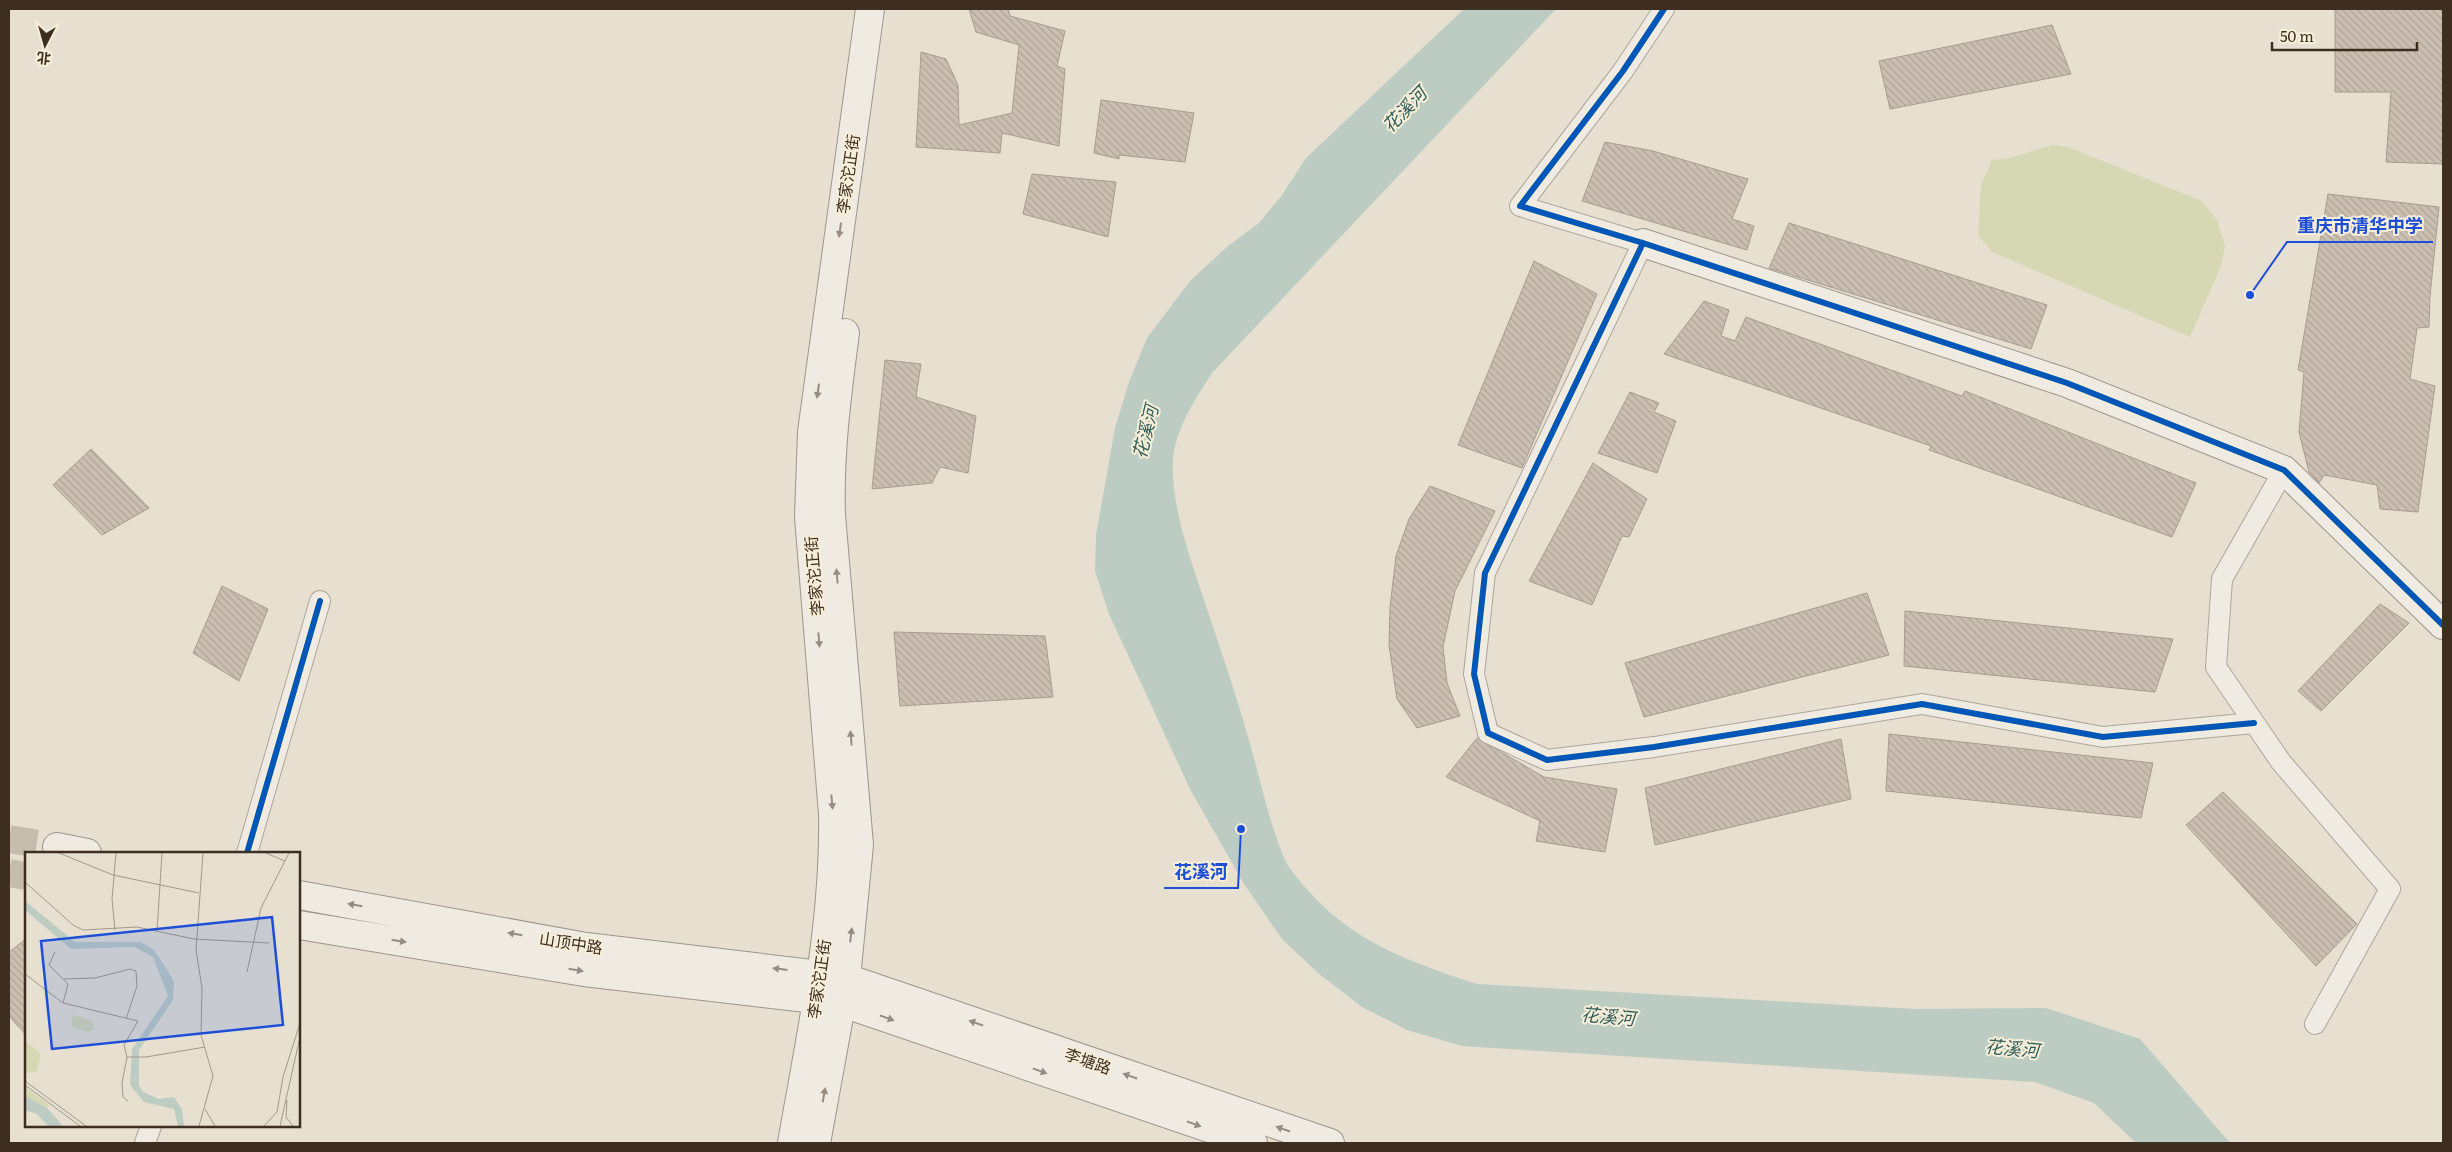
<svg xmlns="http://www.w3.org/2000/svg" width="2452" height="1152" font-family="Literata,'Noto Sans SC',serif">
<defs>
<pattern id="building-back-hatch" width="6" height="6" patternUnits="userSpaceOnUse" patternTransform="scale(1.25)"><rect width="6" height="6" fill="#cbbfb2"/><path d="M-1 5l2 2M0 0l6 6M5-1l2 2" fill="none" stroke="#afa499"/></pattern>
</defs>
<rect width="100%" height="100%" fill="#e7e0d1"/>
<path fill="#d6d7b3" d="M2052,145L2068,147L2202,201L2217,220L2225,246L2221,266L2190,337L1992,252L1978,235L1981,185L1992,160L2010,158Z"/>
<path fill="#bcccc2" d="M1464,9H1556L1212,373C1191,406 1170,436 1173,476C1175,513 1187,548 1198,582C1216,636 1235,690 1250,744C1260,777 1266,810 1278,842C1281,850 1284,860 1289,867C1340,937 1398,958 1477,984L1915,1009L2046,1008L2140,1039L2230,1143H2136L2094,1103L2035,1082L1462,1046L1407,1030L1362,1007L1318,973L1282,939L1244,884L1190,789L1109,614L1095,571L1096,535L1115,428L1129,382L1147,338L1190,281L1228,246L1259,223L1282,195L1306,158Z"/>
<path fill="url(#building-back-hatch)" stroke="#a89c90" d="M969,9H1008L1010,16L1065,31L1057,66L1065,69L1059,146L1002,133L1000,153L916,147L921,52L946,59L958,85L959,125L1012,113L1019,45L976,32Z
M2335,9H2443V164L2386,162L2391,92H2335Z
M2052,25L2071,74L1890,109L1879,61Z
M1101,100L1194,113L1185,162L1119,155V159L1094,153Z
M1605,142L1653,151L1748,179L1732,219L1754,226L1747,250L1582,201Z
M1032,174L1116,182L1108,237L1023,214Z
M2328,194L2439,207L2430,296L2429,327L2417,328L2410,379L2435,386L2418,512L2380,509L2377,485L2324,475L2319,483L2309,472L2299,432L2304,372L2298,370Z
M1789,223L2047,305L2031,349L1769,268Z
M1534,261L1597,294L1522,468L1458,445Z
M1704,301L1729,310L1721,336L1735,341L1746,317L1962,396L1965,391L2196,483L2172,537L1929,450L1931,446L1664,354Z
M885,360L921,364L916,397L976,416L968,473L940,467L932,483L872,489Z
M1630,392L1659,403L1654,412L1676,421L1657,473L1598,453Z
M91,449L149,508L102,535L53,485Z
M1593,463L1647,499L1629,537L1622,536L1592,605L1529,581Z
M1430,486L1495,511L1455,591L1443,647L1447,683L1460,716L1417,728L1397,699L1389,645L1390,607L1396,556L1409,519Z
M222,586L268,609L239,681L193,653Z
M1867,593L1889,655L1644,717L1625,663Z
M2380,604L2409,623L2321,711L2298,691Z
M1905,611L2173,639L2155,692L1904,666Z
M894,632L1045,636L1053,697L900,706Z
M1889,734L2153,763L2141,818L1886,791Z
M1477,738L1544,777L1617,789L1605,852L1536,841L1540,821L1446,777Z
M1841,739L1851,799L1655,845L1645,788Z
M2223,792L2357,924L2316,966L2186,825Z
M26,939V1035L9,1016V952Z"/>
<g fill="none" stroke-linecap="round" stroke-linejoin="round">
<path stroke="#c5bcae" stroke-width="28" stroke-dasharray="28 14" stroke-linecap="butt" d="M9,839L57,847
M9,873L26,876"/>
<defs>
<path id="street" d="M1664,9L1623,71L1520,206L1643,243L1485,573L1474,674L1488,733L1547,760L1654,747L1922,704L2103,737L2254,723
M2284,470L2222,579L2216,667L2281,762L2390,889L2315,1024
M247,853L320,601
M145,1143L151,1126"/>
<path id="secondary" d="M1643,243L2067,383L2284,470L2443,625
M57,847L87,853
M299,895L586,947L846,978L1330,1143
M299,925L584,972L840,1002L1253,1143
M792,1143C811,1034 835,925 833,814L809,517L812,432L870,9
M816,1143L846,978L859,845L831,515C829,453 837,394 845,333"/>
</defs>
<use href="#street" stroke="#ada599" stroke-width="22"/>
<use href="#secondary" stroke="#9c958a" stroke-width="30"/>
<use href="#street" stroke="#efebe3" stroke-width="20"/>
<use href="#secondary" stroke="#efebe3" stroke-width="28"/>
<defs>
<path id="cycleway" d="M1664,9L1623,71L1520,206L1643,243L2067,383L2284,470L2443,625
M1643,243L1485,573L1474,674L1488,733L1547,760L1654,747L1922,704L2103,737L2254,723
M247,853L320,601"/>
</defs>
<use href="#cycleway" stroke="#f7eed8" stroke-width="9"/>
<use href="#cycleway" stroke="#0057b8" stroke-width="6"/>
</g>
<defs><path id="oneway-solid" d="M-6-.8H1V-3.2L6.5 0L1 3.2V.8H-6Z" transform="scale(1.25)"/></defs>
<g fill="#968c82">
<use href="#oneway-solid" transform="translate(840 230) rotate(98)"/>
<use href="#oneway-solid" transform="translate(818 391) rotate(98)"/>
<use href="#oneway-solid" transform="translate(837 576) rotate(-95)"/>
<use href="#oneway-solid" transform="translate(819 640) rotate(85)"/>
<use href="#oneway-solid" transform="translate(851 738) rotate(-95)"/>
<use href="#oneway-solid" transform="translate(832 802) rotate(85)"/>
<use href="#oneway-solid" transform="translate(355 905) rotate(-170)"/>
<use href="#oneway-solid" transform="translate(515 934) rotate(-170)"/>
<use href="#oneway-solid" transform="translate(851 935) rotate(-83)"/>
<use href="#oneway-solid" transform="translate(399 941) rotate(9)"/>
<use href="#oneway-solid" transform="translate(780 969) rotate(-173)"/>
<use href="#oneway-solid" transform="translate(576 970) rotate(9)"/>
<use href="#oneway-solid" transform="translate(887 1018) rotate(19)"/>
<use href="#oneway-solid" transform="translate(976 1023) rotate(-161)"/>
<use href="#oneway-solid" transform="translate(1040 1071) rotate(19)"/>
<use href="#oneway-solid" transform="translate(1130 1076) rotate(-161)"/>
<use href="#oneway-solid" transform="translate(824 1095) rotate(-80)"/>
<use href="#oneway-solid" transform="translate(1194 1124) rotate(19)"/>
<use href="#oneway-solid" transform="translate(1283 1129) rotate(-161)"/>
</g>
<g text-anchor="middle" stroke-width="4" stroke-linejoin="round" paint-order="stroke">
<g font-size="16" fill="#3d2e20" stroke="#f7eed8">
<text transform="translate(848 174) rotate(-82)" y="6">李家沱正街</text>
<text transform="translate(814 576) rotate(-95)" y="6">李家沱正街</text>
<text transform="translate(571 943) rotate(9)" y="6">山顶中路</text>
<text transform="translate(819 979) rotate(-82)" y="6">李家沱正街</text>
<text transform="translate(1088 1061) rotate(19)" y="6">李塘路</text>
</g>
<g font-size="18" font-style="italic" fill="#2f5d5a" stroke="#f7eed8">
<text transform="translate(1405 110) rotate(-46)" y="6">花溪河</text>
<text transform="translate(1146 432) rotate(-76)" y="6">花溪河</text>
<text transform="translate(1608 1017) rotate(5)" y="6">花溪河</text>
<text transform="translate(2012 1049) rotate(5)" y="6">花溪河</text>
</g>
</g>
<g transform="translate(25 852)">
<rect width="275" height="275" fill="#e7e0d1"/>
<path d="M0,235L24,253L22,256L0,244Z" fill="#d6d7b3"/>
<path d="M48,163L68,169L69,178L62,180L49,176L46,172ZM0,189L16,202L12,219L3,221L0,219Z" fill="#d6d7b3"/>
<path d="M0,49L50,90H115L128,97L138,111L149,130L148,148L114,198V233L118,240L134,247L149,245L157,258L159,274H153L149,257L119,250L105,233L107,197L143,144L128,105L109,95L46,97L0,58ZM0,244L22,256L38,274H23L12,262L0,258Z" fill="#bcccc2"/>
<path fill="none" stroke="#a3998a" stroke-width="1" d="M34,1L88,23L174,41M241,1L260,9M0,30L48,73L58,78L112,75L169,87L244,91M90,78L87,47L91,1M132,79L137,1M30,100L24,113L43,132L38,151M222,120L236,56L264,1M0,122L38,151L113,169L99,193L102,205L97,231L98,245L103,249M39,127L70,126L105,117L111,119L112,134L101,167M102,205H121L180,195M0,229L61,274M0,233L55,274M262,248L261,265L268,274M180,257L190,274M174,274L188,224L176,183L177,136L171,98L178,1M239,274L252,260L258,225L275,171M255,274L275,185"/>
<path fill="#1d4ed8" fill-opacity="0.15" stroke="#1d4ed8" stroke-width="2.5" d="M247,65L258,173L27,197L16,89Z"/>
<rect width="275" height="275" fill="none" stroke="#3d2e20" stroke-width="2.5"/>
</g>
<path fill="none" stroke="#1d4ed8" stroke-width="2" d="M2250 295L2287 242H2433M1241 829L1238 888H1164"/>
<g fill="#1d4ed8" stroke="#f7eed8" stroke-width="2">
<circle cx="2250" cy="295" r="5"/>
<circle cx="1241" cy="829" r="5"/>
</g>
<g font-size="18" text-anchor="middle" font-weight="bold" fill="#1d4ed8" stroke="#f7eed8" stroke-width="4" stroke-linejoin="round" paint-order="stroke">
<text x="2360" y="232">重庆市清华中学</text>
<text x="1201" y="878">花溪河</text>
</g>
<rect width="2452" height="1152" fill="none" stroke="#3d2e20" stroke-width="20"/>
<g transform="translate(45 45) rotate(186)" stroke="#f7eed8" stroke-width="4" paint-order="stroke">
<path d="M0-4L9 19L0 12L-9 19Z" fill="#3d2e20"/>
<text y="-8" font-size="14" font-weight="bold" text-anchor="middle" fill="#3d2e20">北</text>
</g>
<path d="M2272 42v8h145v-8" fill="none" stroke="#3d2e20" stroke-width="2.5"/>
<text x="2280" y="42" font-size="15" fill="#3d2e20" stroke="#f7eed8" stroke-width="4" paint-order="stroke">50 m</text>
</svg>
